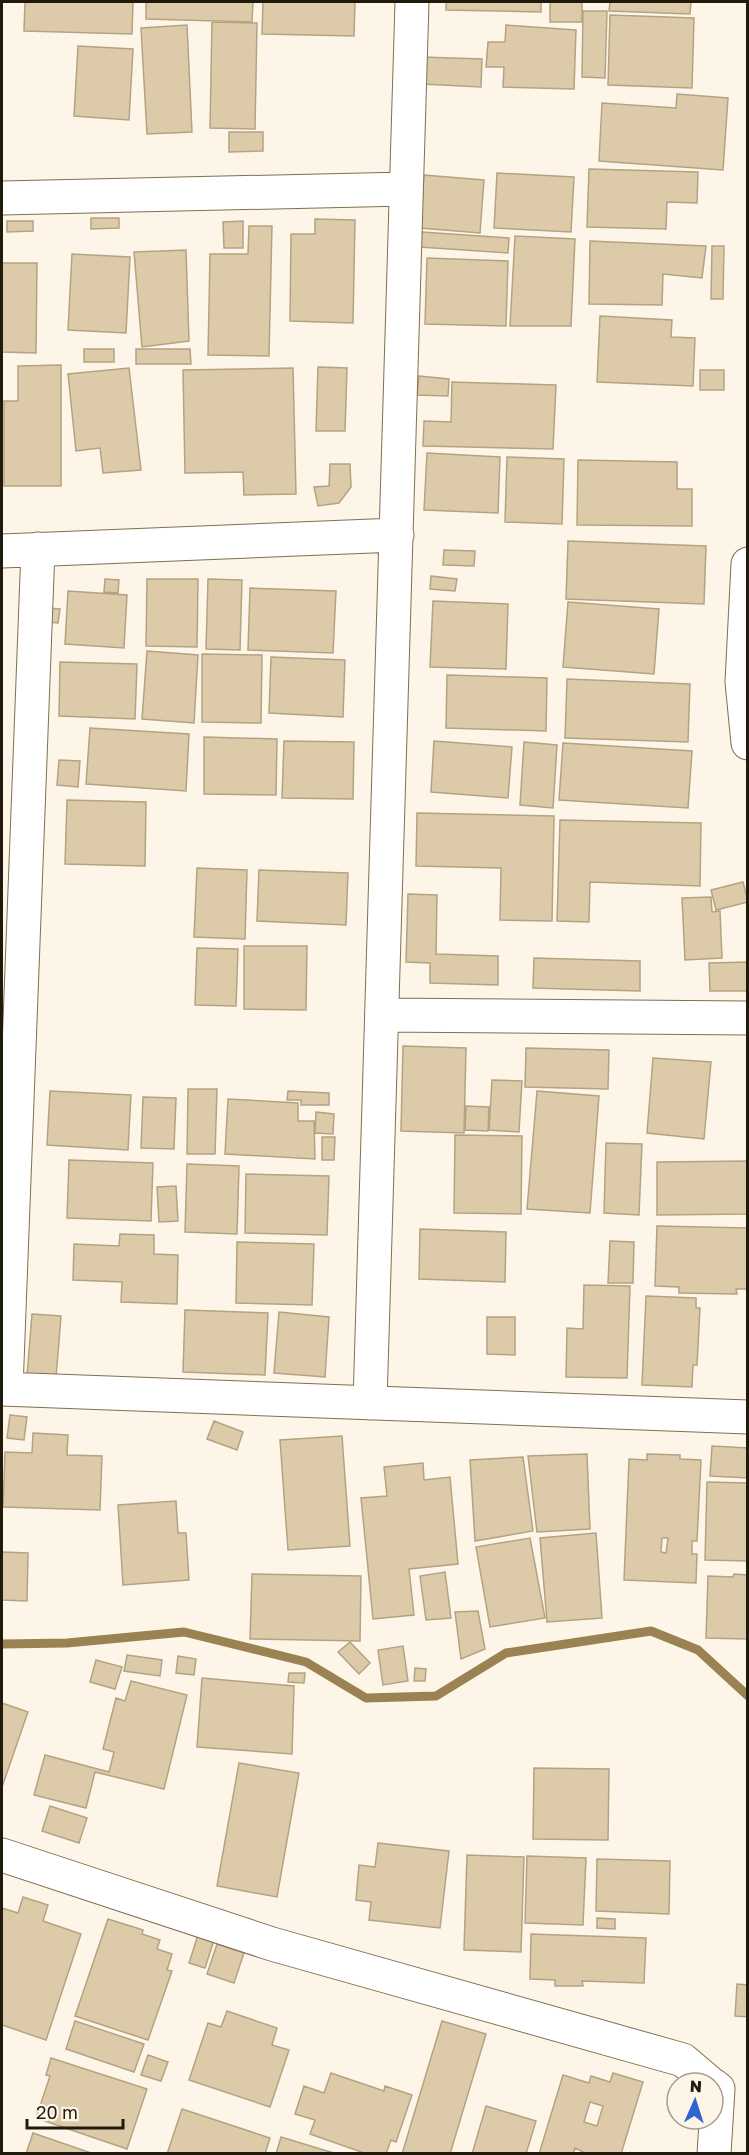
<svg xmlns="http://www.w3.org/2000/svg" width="749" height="2155" viewBox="0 0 749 2155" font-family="'Golos Text',sans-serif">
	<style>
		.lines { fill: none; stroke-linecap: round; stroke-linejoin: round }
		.stream { stroke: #9b8253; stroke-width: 9 }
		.building { fill: #ddcaa8; stroke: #b4a382; stroke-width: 1.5; fill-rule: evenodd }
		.minor-casing { stroke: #806f50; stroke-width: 35 }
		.minor { stroke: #fff; stroke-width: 33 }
	</style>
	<rect width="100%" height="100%" fill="#fdf6e8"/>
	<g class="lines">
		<!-- stream -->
		<path class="stream" d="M2,1644L67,1643L184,1632L306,1662L366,1698L436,1696L506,1653L651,1631L698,1650L748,1696"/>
	</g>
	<!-- building -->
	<path class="building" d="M25,2H133L132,34L24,31Z
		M146,2H253L252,22L146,19Z
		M263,2H355L354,36L262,34Z
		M446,2H541V12L446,10Z
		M550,2H582V22H550Z
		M610,2H691L690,14L609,11Z
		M583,11H607L605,78L582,77Z
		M610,15L694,18L692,88L608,85Z
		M212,22L257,23L255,129L210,128Z
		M187,25L192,132L147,134L141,28Z
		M506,25L576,30L574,89L503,87L504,67H486L488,42H505Z
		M78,46L133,49L129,120L74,116Z
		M422,57L482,59L481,87L422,84Z
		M677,94L728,98L723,170L599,161L602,103L676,108Z
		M229,132H263V151L229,152Z
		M589,169L698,172L697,203L667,202L666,229L587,227Z
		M497,173L574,177L571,232L494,228Z
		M424,175L484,180L480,233L420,228Z
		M91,218H119V228L91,229Z
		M315,219L355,220L353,323L290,321L291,234H315Z
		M7,221H33V231L7,232Z
		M243,221V248H224L223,222Z
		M249,226H272L269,356L208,355L210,254H248Z
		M422,232L509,238L508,253L420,247Z
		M515,236L575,239L571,326H510Z
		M590,241L706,246L702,278L663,274L662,305L589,304Z
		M712,246H724L723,299H711Z
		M186,250L189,341L142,347L134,252Z
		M72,254L130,257L126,333L68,330Z
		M427,258L508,261L506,326L425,324Z
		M2,263H37L36,353L2,352Z
		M600,316L672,320L671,337L695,338L693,386L597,382Z
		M84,349H114V362H84Z
		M136,349H190L191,364H136Z
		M61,365V486H4V401H18V366Z
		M318,367L347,368L345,431H316Z
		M129,368L141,470L103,473L100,448L76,451L68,374Z
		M293,368L296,494L244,495L243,472L185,473L183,370Z
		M700,370H724V390H700Z
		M419,376L449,379L448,396L417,395Z
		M452,382L556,385L553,449L423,446L424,421L451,422Z
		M427,453L500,457L498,513L424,510Z
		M507,457L564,459L562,524L505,522Z
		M578,460L677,462V489H692V526L577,525Z
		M330,464H350L351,487L339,503L318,506L314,487L329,486Z
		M568,541L706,546L704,604L566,599Z
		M444,550L475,551L474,566L443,565Z
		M431,576L457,579L455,591L430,589Z
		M105,579L119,580L118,593L104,592Z
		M147,579H198L197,647L146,646Z
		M208,579L242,580L240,650L206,649Z
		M250,588L336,591L333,653L248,650Z
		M68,591L127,595L124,648L65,644Z
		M433,601L508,604L506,669L430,667Z
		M568,602L659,609L654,674L563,667Z
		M48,608L60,609L58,623L47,622Z
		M147,651L198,655L194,723L142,719Z
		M202,654L262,655L261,723L202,722Z
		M271,657L345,660L343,717L269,713Z
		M60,662L137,664L135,719L59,716Z
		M447,675L547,678L546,731L446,728Z
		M567,679L690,684L688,742L565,738Z
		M90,728L189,734L186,791L86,784Z
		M204,737L277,739L276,795L204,794Z
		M284,741L354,742L353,799L282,798Z
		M434,741L512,747L508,798L431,792Z
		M524,742L557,745L553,808L520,805Z
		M563,743L692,751L688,808L559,800Z
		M59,760L80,761L78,787L57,785Z
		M67,800L146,802L145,866L65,864Z
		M417,813L554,816L552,921L500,920L501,868L416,866Z
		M560,820L701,823L700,886L590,882L589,922L557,921Z
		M197,868L247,870L245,939L194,937Z
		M259,870L348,873L346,925L257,921Z
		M743,882L748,902L716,910L711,890Z
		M408,894L437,895L436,954L498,956V985L430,983V963L406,962Z
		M711,897L712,912L720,911L722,958L685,960L682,898Z
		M244,946H307L306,1010L244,1009Z
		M197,948L238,949L236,1006L195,1005Z
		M534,958L640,961V991L533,988Z
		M748,962V991H710L709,963Z
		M403,1046L466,1048L464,1133L401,1131Z
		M526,1048L609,1050L608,1089L525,1087Z
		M653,1058L711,1062L704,1139L647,1133Z
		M492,1080L522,1081L519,1132L489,1130Z
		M188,1089H217L215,1154H187Z
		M50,1091L131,1095L128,1150L47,1145Z
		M288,1091L329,1093V1105H301V1100H287Z
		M537,1091L599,1096L590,1213L527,1209Z
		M143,1097L176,1098L174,1149L141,1148Z
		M228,1099L298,1103V1121H314L315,1159L225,1154Z
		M466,1106L489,1107L488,1131L465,1130Z
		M316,1112L334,1114L333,1134L315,1133Z
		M455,1135L522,1136L521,1214L454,1213Z
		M322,1137H335L334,1160H322Z
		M606,1143L642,1144L639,1215L604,1213Z
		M69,1160L153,1163L151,1221L67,1218Z
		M748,1161V1214L657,1215V1162Z
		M187,1164L239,1166L237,1234L185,1232Z
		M246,1174L329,1176L327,1235L245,1233Z
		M176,1186L178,1221L159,1222L157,1187Z
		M657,1226L748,1228V1289H736L737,1294L679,1293V1287L655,1286Z
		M420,1229L506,1232L505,1282L419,1279Z
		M120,1234L154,1235V1254L178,1255L177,1304L121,1302L122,1282L73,1280L74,1244L119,1246Z
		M610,1241L634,1242L633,1283H608Z
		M237,1242L314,1244L312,1305L236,1303Z
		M584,1285L630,1286L627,1378L566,1377L567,1328L583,1329Z
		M646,1296L696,1298V1308H700L697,1365H693L692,1387L642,1385Z
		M185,1310L268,1313L265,1375L183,1372Z
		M279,1312L329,1317L325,1377L274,1373Z
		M32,1314L61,1316L56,1378L27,1376Z
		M487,1317H515V1355L487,1354Z
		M10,1415L27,1417L24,1440L7,1438Z
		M214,1421L243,1432L237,1450L207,1439Z
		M33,1433L68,1435L67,1455L102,1456L100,1510L3,1507L5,1452L32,1453Z
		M342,1436L350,1546L288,1550L280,1440Z
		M712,1446L748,1448V1478L710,1476Z
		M587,1454L590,1529L537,1532L528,1456Z
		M647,1454L680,1455V1459L701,1460L697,1541H692V1554H697L696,1583L624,1580L629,1459L647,1460ZM662,1538H668L666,1553L661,1552Z
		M523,1457L533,1531L475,1541L470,1460Z
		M423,1463L424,1480L450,1477L458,1564L409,1569L414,1615L373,1619L361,1498L387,1496L384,1467Z
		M707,1482L748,1483V1561L705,1560Z
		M176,1501L178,1533H186L189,1580L123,1585L118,1505Z
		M596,1533L602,1618L547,1622L540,1538Z
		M530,1538L545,1618L490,1627L476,1547Z
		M2,1552L28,1553L27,1601L2,1600Z
		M445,1572L451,1618L426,1620L420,1576Z
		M252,1574L361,1576L360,1641L250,1639Z
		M734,1574L748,1575V1639L706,1638L708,1576L733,1577Z
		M478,1611L485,1649L461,1659L455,1612Z
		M350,1642L370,1663L359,1674L338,1652Z
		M403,1646L408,1681L383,1685L378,1650Z
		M127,1655L162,1660L160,1676L124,1671Z
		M178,1656L196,1659L194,1675L176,1673Z
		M96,1660L122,1667L115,1689L90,1682Z
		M415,1668L426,1669L425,1681H414Z
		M289,1673H305L304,1683L288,1682Z
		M202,1678L294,1686L292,1754L197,1747Z
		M131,1681L187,1695L164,1789L95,1772L86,1808L34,1795L45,1755L109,1772L114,1752L103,1749L116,1698L125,1701Z
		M2,1703L28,1712L2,1787Z
		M239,1763L299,1773L277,1897L217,1886Z
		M534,1768L609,1769L608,1840L533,1839Z
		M50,1806L87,1818L79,1843L42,1831Z
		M378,1843L449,1851L440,1928L369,1920L371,1902L356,1900L359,1865L375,1867Z
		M467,1855L524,1857L521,1952L464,1950Z
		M527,1856L586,1858L583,1925L525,1923Z
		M597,1859L670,1861L669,1914L596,1911Z
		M23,1897L48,1905L43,1921L81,1934L46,2040L2,2025V1908L18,1913Z
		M597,1918L615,1919V1929L597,1928Z
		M108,1919L143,1930L142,1934L160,1940L157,1949L172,1954L167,1970L172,1971L148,2040L75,2016Z
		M531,1934L646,1938L644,1983L582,1981L583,1986H555V1980L530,1979Z
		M198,1935L214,1940L205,1968L189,1963Z
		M217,1944L244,1953L234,1983L207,1974Z
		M737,1984L748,1985V2017L735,2016Z
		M227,2011L277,2028L272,2045L289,2050L270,2107L189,2080L208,2023L221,2027Z
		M75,2021L144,2044L134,2072L66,2049Z
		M442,2021L486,2034L450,2154H402Z
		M148,2055L168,2062L161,2081L141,2075Z
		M51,2058L147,2089L127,2149L36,2118L50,2076L46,2075Z
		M331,2073L384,2091L385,2086L412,2095L396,2142L391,2140L386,2154H367L310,2134L315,2120L295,2114L304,2086L324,2093Z
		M613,2073L643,2082L621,2154H587L575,2148L573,2154H539L563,2075L589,2083L591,2076L610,2082ZM590,2102L603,2106L597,2126L584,2122Z
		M486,2106L536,2121L526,2154H472Z
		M182,2109L270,2138L265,2154H167Z
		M33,2133L94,2154H26Z
		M281,2137L337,2154H276Z"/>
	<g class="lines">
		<defs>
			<path id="minor" d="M2,198L406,189
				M2,551L397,535
				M748,564L742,682L748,743
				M383,1015L748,1018
				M2,1389L748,1417
				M6,1389L38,549
				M370,1403L412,2
				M2,1855L272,1944L683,2060L710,2083
				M713,2085L718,2089L714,2154"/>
		</defs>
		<!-- minor casing -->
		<use href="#minor" class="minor-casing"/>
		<!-- minor -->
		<use href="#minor" class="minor"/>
	</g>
	<!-- border -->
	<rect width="749" height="2155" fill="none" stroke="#201a0d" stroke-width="6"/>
	<!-- north arrow -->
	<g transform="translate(695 2101) rotate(3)"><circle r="28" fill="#fdf6e8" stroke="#a59e90" stroke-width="1.5"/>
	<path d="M0-4.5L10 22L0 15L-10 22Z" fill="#2f64d3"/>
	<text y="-9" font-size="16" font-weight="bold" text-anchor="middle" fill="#201a0d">N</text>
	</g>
	<!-- scale -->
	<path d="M27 2119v9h96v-9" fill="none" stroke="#201a0d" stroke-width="3"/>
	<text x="36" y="2119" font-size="18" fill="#201a0d" stroke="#fdf6e8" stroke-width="4.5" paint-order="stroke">20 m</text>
</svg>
